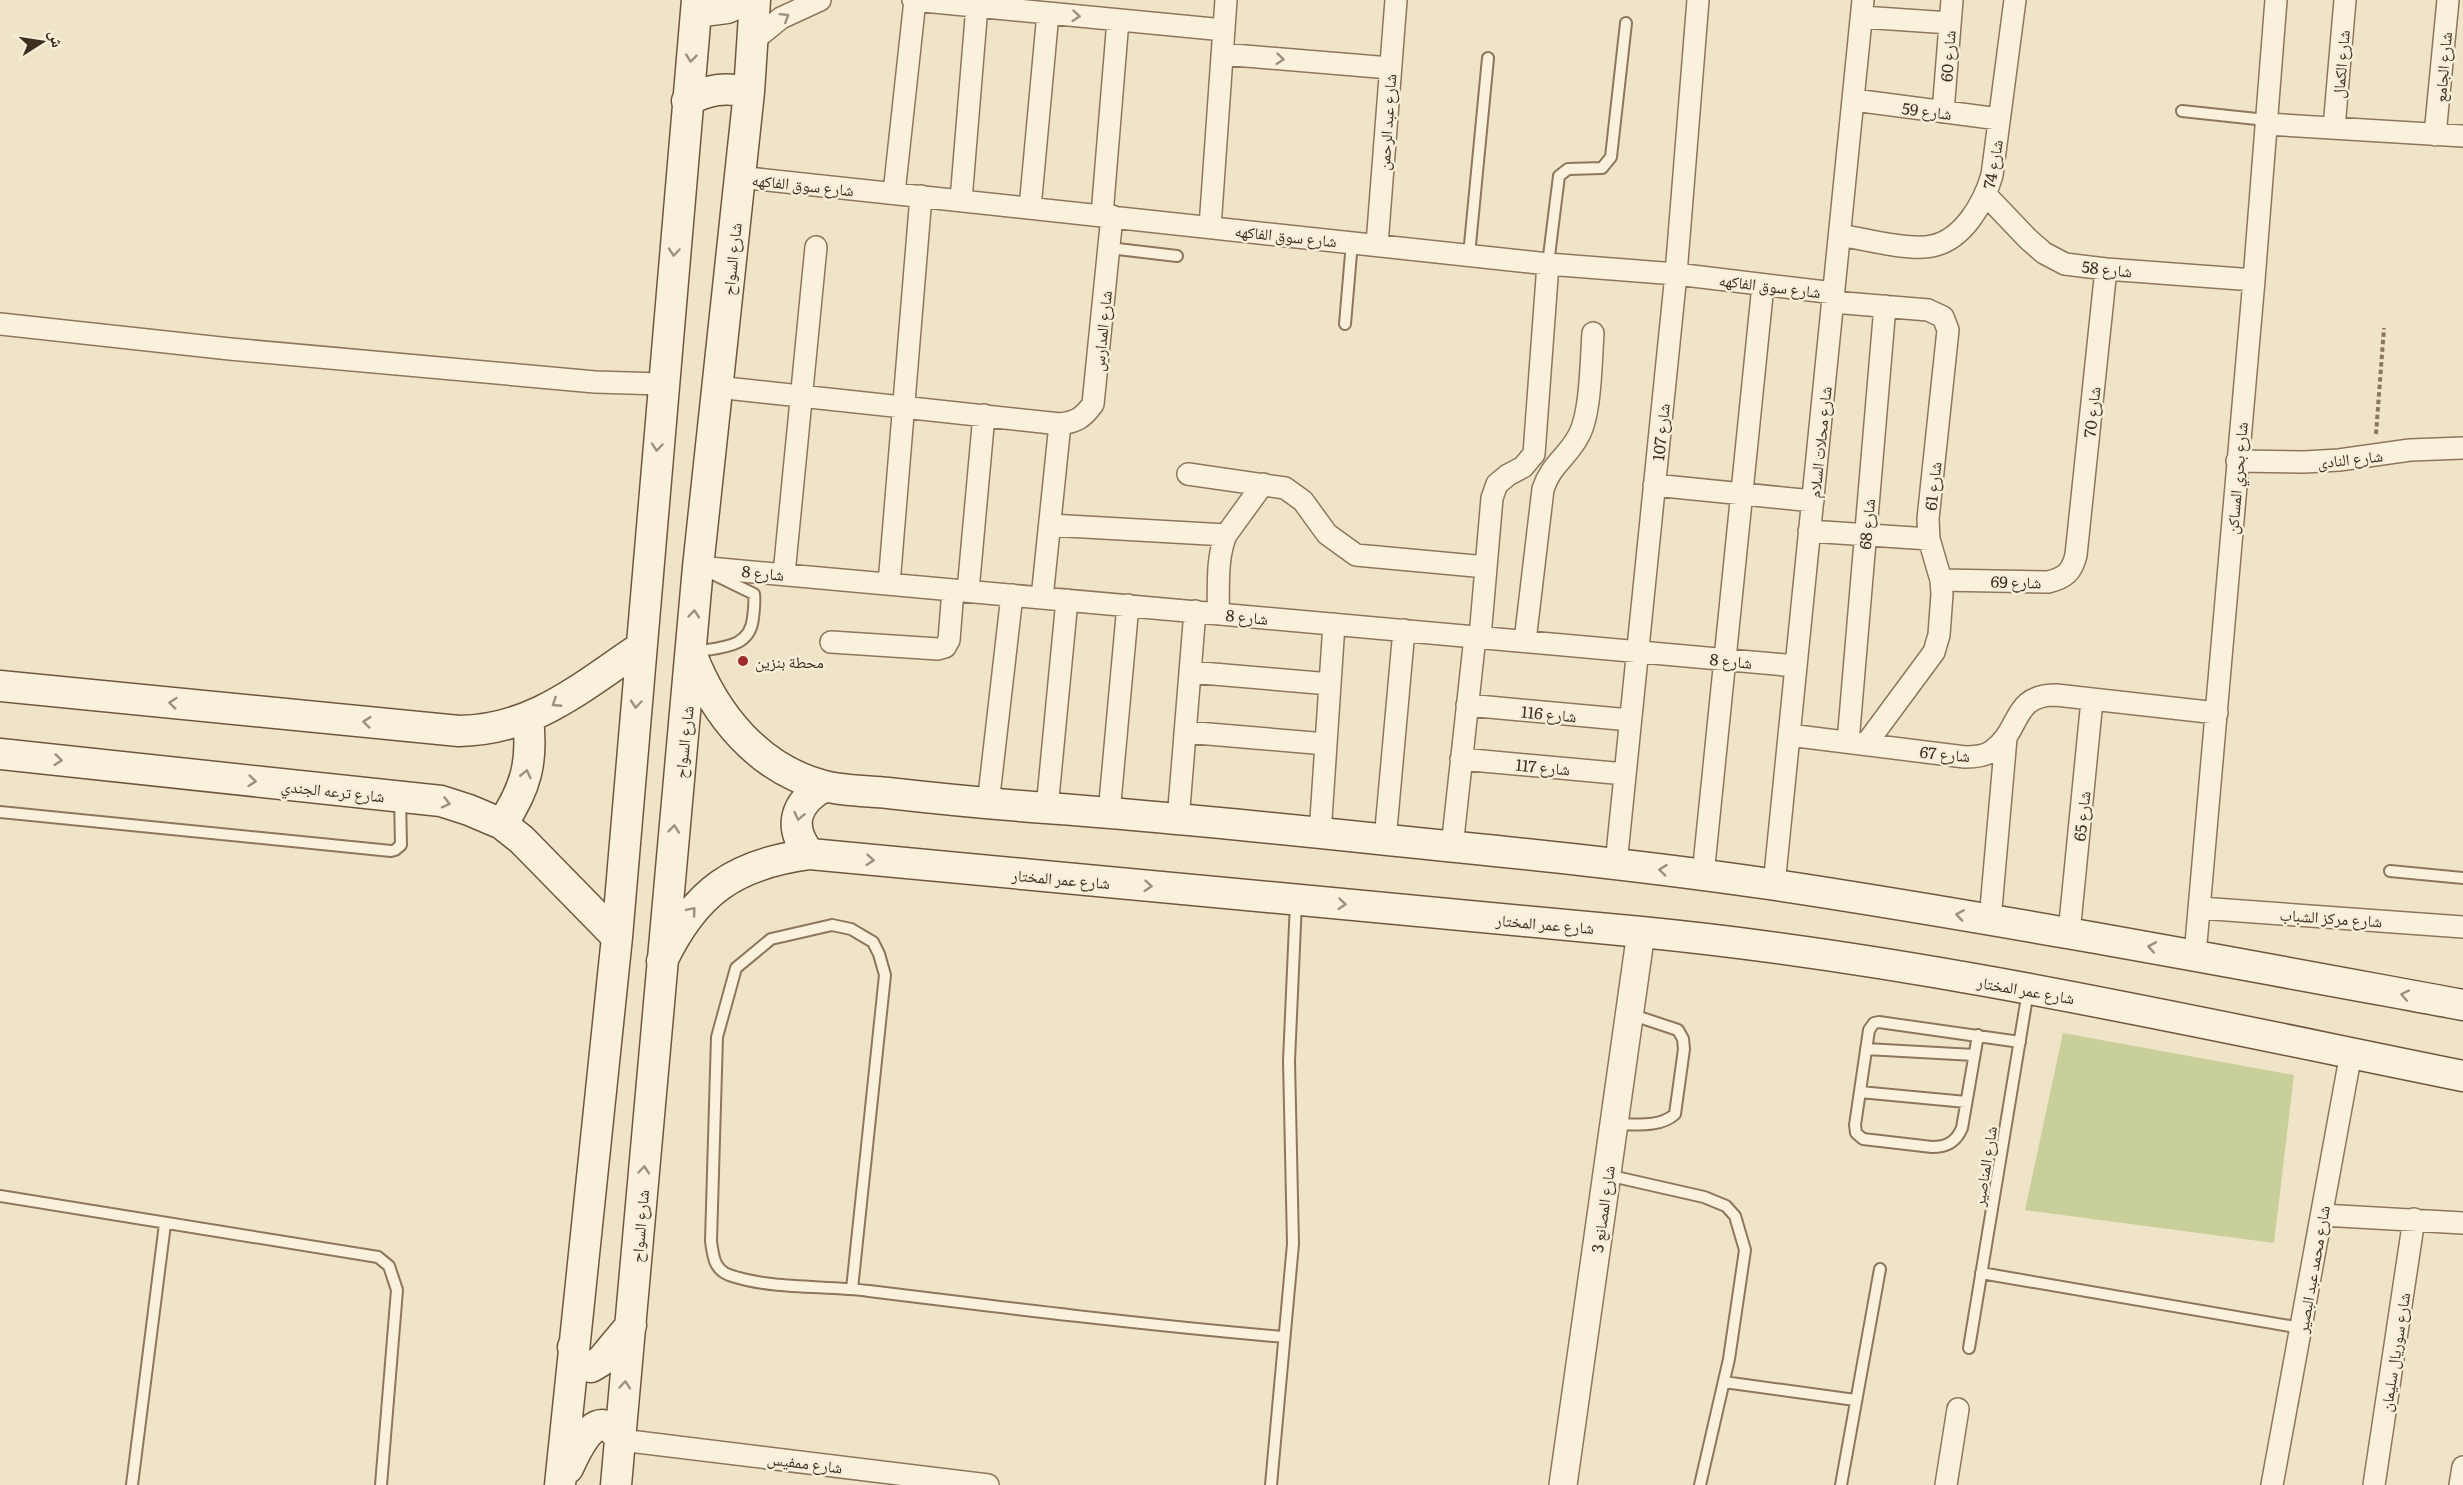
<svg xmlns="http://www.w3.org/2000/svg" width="2463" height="1485" viewBox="0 0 2463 1485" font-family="Literata,'Noto Naskh Arabic',serif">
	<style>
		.green { fill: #c9cf9b }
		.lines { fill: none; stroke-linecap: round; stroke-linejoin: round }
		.service-casing { stroke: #8d765c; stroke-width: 14 }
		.minor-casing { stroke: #8d765c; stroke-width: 24 }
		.tertiary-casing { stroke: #8d765c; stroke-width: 30 }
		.secondary-casing { stroke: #6f573f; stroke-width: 33 }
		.path { stroke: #8d765c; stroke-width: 4; stroke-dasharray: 4.5 3; stroke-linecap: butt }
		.service { stroke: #faf1dc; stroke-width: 10 }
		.minor { stroke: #faf1dc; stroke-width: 21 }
		.tertiary { stroke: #faf1dc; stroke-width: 27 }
		.secondary { stroke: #faf1dc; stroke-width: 30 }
		.oneway { stroke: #9c907e }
		.poi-dot { fill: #9e2a2b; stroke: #f7eed8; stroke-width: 2 }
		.labels { text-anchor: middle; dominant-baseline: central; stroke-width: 5; stroke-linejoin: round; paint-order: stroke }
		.street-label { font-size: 16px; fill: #3d2e20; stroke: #f7eed8 }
		.poi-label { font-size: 16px; fill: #3d2e20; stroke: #f7eed8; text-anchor: start }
	</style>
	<rect width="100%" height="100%" fill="#f0e4c8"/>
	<!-- green -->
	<path class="green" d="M2063,1033L2294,1075L2274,1243L2025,1210Z"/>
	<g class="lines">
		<defs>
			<path id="service" d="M2182,111L2266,120
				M1109,248L1177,256
				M1469,255L1488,58
				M1548,264L1559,176L1568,169L1602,168L1611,157L1626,23
				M1345,324L1352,242
				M694,652C720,647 750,649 753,618C754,610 755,602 754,594L715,575
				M0,812L391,851L395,850L401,845L400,797
				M2390,871L2463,878
				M1978,1035L1962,1128C1956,1142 1947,1147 1932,1147L1863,1139L1856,1133L1855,1125L1869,1030L1874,1023L1879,1022L2020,1042
				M1866,1049L1974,1055
				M1860,1092L1966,1102
				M1614,1124C1635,1124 1660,1128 1675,1114L1684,1049L1683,1039L1678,1030L1630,1014
				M1607,1175L1704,1197L1726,1206L1735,1216L1745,1250L1729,1359L1700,1485
				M0,1196L378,1257L389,1266L397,1290L381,1485
				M1981,1273L2301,1328
				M852,1289L885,975L879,954L873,942L851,929L832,925L771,939L736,968L717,1037L711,1241C713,1256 714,1269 729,1275C773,1290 824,1285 869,1291C1007,1308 1145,1325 1284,1337
				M1969,1348L2028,991
				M1724,1382L1855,1400
				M132,1485L165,1224
				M1271,1485L1293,1244L1289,1061L1296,902
				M1841,1485L1880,1269"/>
			<path id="minor" d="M913,0L1224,30
				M1862,17L1950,23
				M754,40L781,18L820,0
				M1222,54L1390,68
				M1854,100L1999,119
				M1943,112L1952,0
				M2266,124L2463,136
				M2334,128L2345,0
				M2435,135L2448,0
				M739,177L1548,264L1676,274L1834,293
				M894,193L915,0
				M1986,195L2028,239L2044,253L2065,264L2106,269L2254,280
				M961,200L977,6
				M1030,208L1048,13
				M1102,215L1118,20
				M1210,227L1226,0
				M1840,235C1863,239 1910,251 1932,246C1963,240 1984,203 1992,175L2015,0
				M1377,244L1396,0
				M1833,302L1928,310L1943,317L1948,330L1928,519L1929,539L1941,580L1942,594L1939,635L1934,652L1866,744
				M0,324L230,349L595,382L662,384
				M717,387L1060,424C1076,422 1083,418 1093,404L1112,216
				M2237,461L2304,462L2339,460L2410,450L2463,448
				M1188,474L1285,488L1303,501L1327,534L1356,555L1486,567
				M1654,485L1813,501
				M1050,525L1226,535
				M1809,531L1929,539
				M698,567L1796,666
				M784,574L816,247
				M1941,580L2048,582C2065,578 2072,572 2076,555L2106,269
				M889,584L921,196
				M968,591L984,415
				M1042,598L1060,424
				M1218,614C1219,588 1216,559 1226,535L1263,484
				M1480,637L1492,498L1497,484L1508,475L1523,467L1534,454L1548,264
				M1525,641L1543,489C1551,464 1568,457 1579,435C1591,413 1591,360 1593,333
				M831,642L938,649L945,647L949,640L953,590
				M1190,672L1330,684
				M1467,705L1630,720
				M1185,732L1326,744
				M1789,735L1965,757C1974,757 1985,756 1992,751C2022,730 2011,695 2056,695L2217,713
				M1848,742L1885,306
				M1461,759L1625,774
				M988,804L1012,595
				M1047,808L1067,600
				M1109,813L1128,605
				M1178,820L1195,611
				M1320,834L1334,624
				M1385,840L1404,630
				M1452,847L1475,637
				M1616,864L1676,274L1698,0
				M1703,875L1763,285
				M1774,885L1863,0
				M2200,908L2463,927
				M1990,920L2006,738
				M2069,933L2092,700
				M2195,955L2254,280L2276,0
				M2322,1215L2463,1223
				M621,1440L988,1485
				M1946,1485L1958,1409
				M2272,1485L2351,1053
				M2374,1485L2414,1219
				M2460,1485L2463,1467"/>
			<path id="tertiary" d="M1563,1485L1641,932"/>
			<path id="secondary" d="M696,12L727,8L745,0
				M687,101C708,89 725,87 749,92
				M691,653C714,714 758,769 824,786C844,791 868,791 888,793C941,799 993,804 1046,808C1160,816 1274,828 1388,840C1518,853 1647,866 1776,885C2006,920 2234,963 2463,1005
				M0,686L459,731C534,730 581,687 640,648
				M0,754L441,801L469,810L502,824L522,840L617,937
				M502,824C526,788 533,762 528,719
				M810,854C787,827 795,802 825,786
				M662,961C695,892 734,864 810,854L1641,932C1918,959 2191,1021 2463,1076
				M573,1347L577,1362L591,1367L601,1361L631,1325
				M568,1468C577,1449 597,1401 621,1440
				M560,1485L617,937L697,0
				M616,1485L698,567L749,92L755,0"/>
		</defs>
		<!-- service casing -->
		<use href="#service" class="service-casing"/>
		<!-- minor casing -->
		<use href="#minor" class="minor-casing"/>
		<!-- tertiary casing -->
		<use href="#tertiary" class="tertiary-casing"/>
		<!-- secondary casing -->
		<use href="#secondary" class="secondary-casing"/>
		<!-- path -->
		<path class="path" d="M2376,434L2384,328"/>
		<!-- service -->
		<use href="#service" class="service"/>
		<!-- minor -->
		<use href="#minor" class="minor"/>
		<!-- tertiary -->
		<use href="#tertiary" class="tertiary"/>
		<!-- secondary -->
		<use href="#secondary" class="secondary"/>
	</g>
	<!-- one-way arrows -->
	<defs><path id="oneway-chevron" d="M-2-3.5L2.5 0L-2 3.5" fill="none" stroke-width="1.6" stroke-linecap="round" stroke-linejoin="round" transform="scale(1.5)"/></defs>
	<g class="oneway">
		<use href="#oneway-chevron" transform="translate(1076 16) rotate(5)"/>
		<use href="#oneway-chevron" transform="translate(785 17) rotate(-32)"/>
		<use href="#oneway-chevron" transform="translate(691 58) rotate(96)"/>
		<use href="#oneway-chevron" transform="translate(1280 59) rotate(5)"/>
		<use href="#oneway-chevron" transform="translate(674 252) rotate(95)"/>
		<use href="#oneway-chevron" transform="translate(657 447) rotate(95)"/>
		<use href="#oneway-chevron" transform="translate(694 614) rotate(-85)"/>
		<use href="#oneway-chevron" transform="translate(173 703) rotate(-174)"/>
		<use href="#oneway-chevron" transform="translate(556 703) rotate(147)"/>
		<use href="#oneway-chevron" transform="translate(636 704) rotate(95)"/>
		<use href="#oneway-chevron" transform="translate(367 722) rotate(-174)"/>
		<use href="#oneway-chevron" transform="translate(58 760) rotate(6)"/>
		<use href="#oneway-chevron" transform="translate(526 774) rotate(-77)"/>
		<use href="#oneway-chevron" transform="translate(252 781) rotate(6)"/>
		<use href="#oneway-chevron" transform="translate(446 803) rotate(14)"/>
		<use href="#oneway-chevron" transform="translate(799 816) rotate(102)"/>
		<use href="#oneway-chevron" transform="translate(674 829) rotate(-84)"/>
		<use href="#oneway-chevron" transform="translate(870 860) rotate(5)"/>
		<use href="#oneway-chevron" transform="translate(1663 870) rotate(-173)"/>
		<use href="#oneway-chevron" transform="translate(1148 886) rotate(5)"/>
		<use href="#oneway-chevron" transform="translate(1342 904) rotate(5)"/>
		<use href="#oneway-chevron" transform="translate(692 911) rotate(-50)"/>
		<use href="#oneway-chevron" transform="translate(1960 915) rotate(-171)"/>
		<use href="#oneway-chevron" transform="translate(2152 947) rotate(-170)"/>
		<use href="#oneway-chevron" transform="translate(2405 995) rotate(-169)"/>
		<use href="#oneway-chevron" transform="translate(644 1170) rotate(-85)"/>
		<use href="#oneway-chevron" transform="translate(625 1385) rotate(-85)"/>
	</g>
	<!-- markers -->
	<circle class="poi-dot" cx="743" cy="661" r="6"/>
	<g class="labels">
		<!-- street labels -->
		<g class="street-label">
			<text transform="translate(1947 56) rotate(-86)">شارع 60</text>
			<text transform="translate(2340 64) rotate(-85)">شارع الكمال</text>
			<text transform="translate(2442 67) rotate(-85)">شارع الجامع</text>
			<text transform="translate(1927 110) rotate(7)">شارع 59</text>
			<text transform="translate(1386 122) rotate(-86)">شارع عبد الرحمن</text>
			<text transform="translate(1992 164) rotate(-80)">شارع 74</text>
			<text transform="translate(803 184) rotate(6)">شارع سوق الفاكهه</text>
			<text transform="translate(1286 235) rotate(6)">شارع سوق الفاكهه</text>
			<text transform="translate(731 259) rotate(-84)">شارع السواح</text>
			<text transform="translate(2107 268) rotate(6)">شارع 58</text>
			<text transform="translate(1770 285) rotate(7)">شارع سوق الفاكهه</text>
			<text transform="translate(1101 331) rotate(-84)">شارع المدارس</text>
			<text transform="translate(2091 412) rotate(-84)">شارع 70</text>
			<text transform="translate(1660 432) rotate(-84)">شارع 107</text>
			<text transform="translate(1819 442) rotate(-84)">شارع محلات السلام</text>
			<text transform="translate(2350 458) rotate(-6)">شارع النادى</text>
			<text transform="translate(2236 478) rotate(-85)">شارع بحري المساكن</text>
			<text transform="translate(1932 486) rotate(-84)">شارع 61</text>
			<text transform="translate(1866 524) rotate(-85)">شارع 68</text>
			<text transform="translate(763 572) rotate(5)">شارع 8</text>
			<text transform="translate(2016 581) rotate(1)">شارع 69</text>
			<text transform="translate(1247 616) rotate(5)">شارع 8</text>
			<text transform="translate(1731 660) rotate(5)">شارع 8</text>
			<text transform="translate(1549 713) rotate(5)">شارع 116</text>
			<text transform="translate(683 742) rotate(-84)">شارع السواح</text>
			<text transform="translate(1945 753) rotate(5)">شارع 67</text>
			<text transform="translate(1543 766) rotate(5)">شارع 117</text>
			<text transform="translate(333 790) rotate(6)">شارع ترعه الجندي</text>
			<text transform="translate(2081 816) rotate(-84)">شارع 65</text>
			<text transform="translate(1061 878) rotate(5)">شارع عمر المختار</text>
			<text transform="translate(2331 917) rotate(4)">شارع مركز الشباب</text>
			<text transform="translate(1545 923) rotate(5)">شارع عمر المختار</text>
			<text transform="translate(2026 989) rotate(10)">شارع عمر المختار</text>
			<text transform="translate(1984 1166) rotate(-81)">شارع المناصير</text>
			<text transform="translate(1602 1209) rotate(-82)">شارع المصانع 3</text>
			<text transform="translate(639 1226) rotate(-85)">شارع السواح</text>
			<text transform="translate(2312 1269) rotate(-80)">شارع محمد عبد البصير</text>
			<text transform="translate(2394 1352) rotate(-81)">شارع سوريال سليمان</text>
			<text transform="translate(805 1462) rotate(7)">شارع ممفيس</text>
		</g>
		<!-- poi labels -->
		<g class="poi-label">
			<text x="755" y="661">محطة بنزين</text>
		</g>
	</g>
	<!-- north arrow -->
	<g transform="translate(42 42) rotate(78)" stroke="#f7eed8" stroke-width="4.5" paint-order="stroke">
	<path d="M0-4.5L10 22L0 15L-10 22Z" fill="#3d2e20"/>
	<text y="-9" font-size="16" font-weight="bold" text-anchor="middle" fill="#3d2e20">ش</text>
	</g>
</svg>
